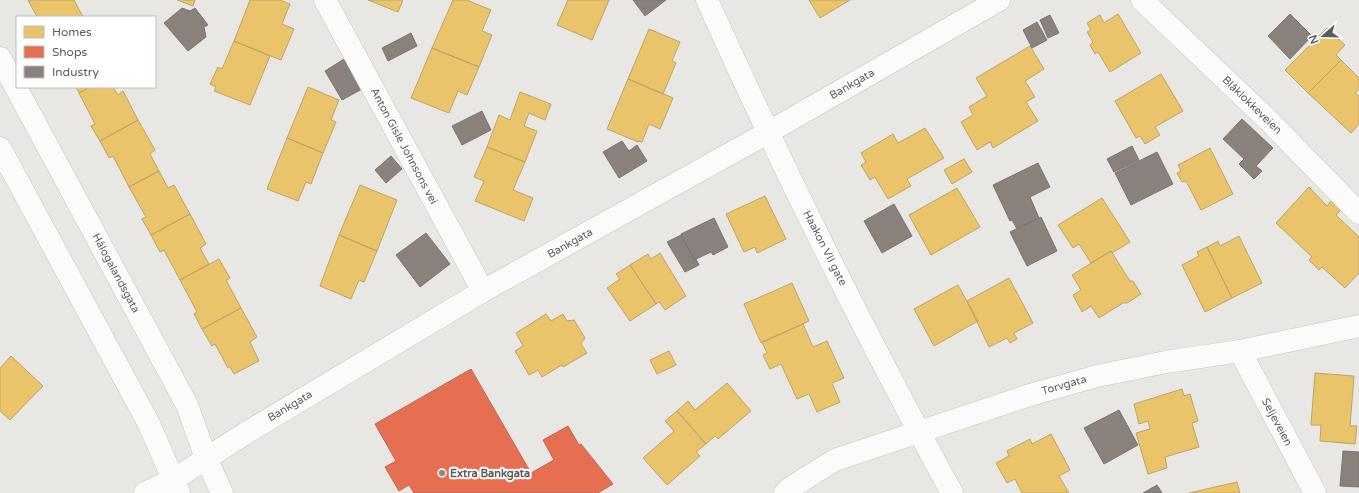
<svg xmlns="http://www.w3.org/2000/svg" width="1359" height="493" viewBox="0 0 1359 493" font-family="'Varela Round',sans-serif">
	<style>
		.homes { fill: #e9c46a; stroke: #bea567 }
		.shops { fill: #e76f51; stroke: #bc6956 }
		.industry { fill: #8a817c; stroke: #7b7674 }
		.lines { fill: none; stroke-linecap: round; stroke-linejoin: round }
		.minor-casing { stroke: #c5c5c5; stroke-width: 23 }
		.tertiary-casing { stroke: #c5c5c5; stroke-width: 23 }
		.minor { stroke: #fcfbfb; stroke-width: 22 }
		.tertiary { stroke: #fcfbfb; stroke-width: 22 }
		.poi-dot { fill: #8b8d8e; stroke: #fff; stroke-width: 1.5 }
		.labels { text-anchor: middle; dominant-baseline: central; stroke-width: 4; stroke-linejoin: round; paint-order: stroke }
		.street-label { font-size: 11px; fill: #595c60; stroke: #fff }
		.poi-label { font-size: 11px; font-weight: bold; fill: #595c60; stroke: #fff; text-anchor: start }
	</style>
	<rect width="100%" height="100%" fill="#e8e7e3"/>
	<!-- homes -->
	<path class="homes" d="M28,0H74L83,17H37Z
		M177,0H195L193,6Z
		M250,0H280L290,4L282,24L294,29L281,60L234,41Z
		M368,0H403L398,12Z
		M453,0H467L491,10L482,31L492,35L479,67L432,48Z
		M568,0H609L592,40L557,25Z
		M809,0H850L820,18Z
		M1118,14L1141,53L1110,72L1098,52L1095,54L1090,45L1093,42L1087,32L1091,30L1087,23L1100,15L1104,23Z
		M1327,28L1345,45L1336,55L1341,60L1308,93L1285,70Z
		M649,29L680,42L672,61L676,63L663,94L628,79Z
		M234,41L270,56L250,105L214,91L216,87L210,84L218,67L222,69Z
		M1030,46L1044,69L1025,81L1035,97L1026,102L1038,121L993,148L990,142L977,150L961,122L973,115L969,107L987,96L976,78Z
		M432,48L479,67L467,95L458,91L449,113L411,98Z
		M1341,60L1359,78V89L1355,93L1359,96V124L1351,133L1308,93Z
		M1161,74L1183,111L1155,127L1160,135L1145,144L1140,136L1136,138L1115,101Z
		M628,79L673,98L660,129L649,124L642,142L638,141V142L607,129Z
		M76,87H90L79,93Z
		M90,87H113L118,95L123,91L138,120L100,141L91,126L95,124L79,93Z
		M308,87L339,100L331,120L336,122L323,153L287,138Z
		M520,92L551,104L545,120L529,113L524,126L537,131L525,162L487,147L499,115L510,120Z
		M138,120L155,150L150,154L159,171L129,187L113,156L109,158L100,141Z
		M925,128L944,158L907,179L911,186L888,199L875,177L870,180L861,165L866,162L861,153L893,134L898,143Z
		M287,138L323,153L311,184L306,182L298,201L267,189Z
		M487,147L525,162L513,190L533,198L524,221L475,201L484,181L474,177Z
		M1210,148L1233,194L1201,210L1186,181L1182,182L1177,173L1181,171L1178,165Z
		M964,159L972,172L952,184L944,170Z
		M159,171L168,188L174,185L190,214L151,235L142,219L146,217L129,187Z
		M360,185L397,200L377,251L339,235Z
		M1309,187L1327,206L1331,201L1341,210L1336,215L1359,237V273L1345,288L1322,267L1319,270L1309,260L1312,257L1276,223Z
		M957,188L980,227L931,255L909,215Z
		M765,196L786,239L757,253L755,247L744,252L726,214Z
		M1102,198L1130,242L1112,253L1111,251L1091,263L1079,244L1073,248L1058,225Z
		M190,214L206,244L200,248L209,264L180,280L164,250L160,252L151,235Z
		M339,235L377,251L364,282L359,280L351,299L320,286Z
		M1239,236L1262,283L1232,298L1207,247L1218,241L1220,246Z
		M1207,247L1232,298L1205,312L1182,265L1199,256L1197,252Z
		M1111,251L1130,281H1133L1141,294L1127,303H1123L1099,318L1091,306L1082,312L1073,295L1081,290L1072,275Z
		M660,253L686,296L665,310L659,302L656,304L630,265L648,254L651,259Z
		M219,259L230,278L226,280L241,308L202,329L194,314L197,312L180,280Z
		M630,265L656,304L630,321L607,288L620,279L616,274Z
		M1009,278L1033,323L1014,333L1017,339L1010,343L1007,338L989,347L967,301Z
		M792,283L809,321L761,343L744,304Z
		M958,285L978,321L934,346L914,309Z
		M241,308L257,337L250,342L259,361L234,374L230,367L228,368L215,344L212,346L202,329Z
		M546,314L551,321L563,314L567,321L574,320L585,338L581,344L587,353L563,367L562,365L542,377L538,370L529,375L515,351L523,346L516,333Z
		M803,324L813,347L827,341L844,378L832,383L840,402L817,412L809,394L797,399L781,364L770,369L763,355L767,353L762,342Z
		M669,351L676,365L657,374L650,360Z
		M11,356L43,386L10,420L0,411V368Z
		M1315,373L1354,376L1350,426H1357L1355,444L1320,441L1321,425H1311Z
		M727,383L751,411L718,439L715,436L706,444L677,411L688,401L695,410Z
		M1182,389L1184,396L1190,394L1198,421L1192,423L1199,447L1165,457L1167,468L1148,474L1136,433L1150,429L1148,421L1139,424L1134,404Z
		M677,411L706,444L696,452L700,456L667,485L643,458L674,431L665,421Z
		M1051,434L1070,470L1059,476L1069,493H1022L1015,479L1007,483L996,463L1009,456L1007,451L1030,439L1032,444Z
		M1237,482L1240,493H1189Z"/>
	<!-- shops -->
	<path class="shops" d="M471,369L531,473L554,460L543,440L568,426L579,445L581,444L613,484L598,493H414L409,485L399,491L385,467L396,461L375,424Z"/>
	<!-- industry -->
	<path class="industry" d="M633,0H666L645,16Z
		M182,8L190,11L195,8L208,25L204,27L206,37L188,51L164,23Z
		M1290,14L1312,36L1290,59L1268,36Z
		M1050,15L1059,33L1048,38L1040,20Z
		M1037,22L1047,40L1032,48L1023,30Z
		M411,33L417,46L388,61L382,48Z
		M344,59L362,89L342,100L325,71Z
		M482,111L491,130L462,145L452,126Z
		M1242,119L1273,148L1256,166L1262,171L1254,179L1239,164L1244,159L1223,139Z
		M622,141L629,151L637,145L647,161L619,178L603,152Z
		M1132,146L1139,160L1114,172L1107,159Z
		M1157,152L1173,184L1131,205L1115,173Z
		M391,156L402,169L386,183L375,170Z
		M1038,163L1050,187L1030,197L1039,218L1017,229L1012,220L1010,221L993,185Z
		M894,204L912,236L882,253L864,221Z
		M1041,217L1057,251L1027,266L1010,232Z
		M714,218L728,247L713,255L711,252L694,260L681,234Z
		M426,233L450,264L420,287L396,255Z
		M681,235L694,260L696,259L699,265L685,272L667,242Z
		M1119,410L1138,445L1104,464L1084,428Z
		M1343,451L1359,452V487L1340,486Z
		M1157,485L1162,493H1143Z"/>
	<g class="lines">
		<defs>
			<path id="minor" d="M325,0L483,291
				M707,0C782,167 864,332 952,493
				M1142,0L1266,118L1359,213
				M1240,351L1315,493
				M145,493L173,480L246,433L483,291L767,133L999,0
				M785,493L790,488L835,460L1030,395L1097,376L1166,362L1240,351L1359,326"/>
			<path id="tertiary" d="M0,58L187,405L206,458L222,493
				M0,148L149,424L179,493"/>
		</defs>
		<!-- minor casing -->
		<use href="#minor" class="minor-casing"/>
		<!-- tertiary casing -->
		<use href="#tertiary" class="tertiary-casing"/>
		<!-- minor -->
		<use href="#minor" class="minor"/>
		<!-- tertiary -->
		<use href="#tertiary" class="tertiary"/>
	</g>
	<!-- markers -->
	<circle class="poi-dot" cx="442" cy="473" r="4"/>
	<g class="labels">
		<!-- street labels -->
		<g class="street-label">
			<text transform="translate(852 84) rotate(-30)">Bankgata</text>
			<text transform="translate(1252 105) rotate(44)">Blåklokkeveien</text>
			<text transform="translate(404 146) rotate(62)">Anton Gisle Johnsons vei</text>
			<text transform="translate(570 243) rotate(-29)">Bankgata</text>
			<text transform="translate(825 248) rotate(63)">Haakon VII gate</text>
			<text transform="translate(116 273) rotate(62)">Hålogalandsgata</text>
			<text transform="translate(1064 385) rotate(-16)">Torvgata</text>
			<text transform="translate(290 406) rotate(-31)">Bankgata</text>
			<text transform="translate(1277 422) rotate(62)">Seljeveien</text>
		</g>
		<!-- poi labels -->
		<g class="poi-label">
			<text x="450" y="473">Extra Bankgata</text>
		</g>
	</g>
	<!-- legend -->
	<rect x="16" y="16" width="140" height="72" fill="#ffffff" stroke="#bdbebf"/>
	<rect x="24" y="26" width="20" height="12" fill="#e9c46a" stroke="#bdbebf"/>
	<text x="52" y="36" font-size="12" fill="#595c60">Homes</text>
	<rect x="24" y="46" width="20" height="12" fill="#e76f51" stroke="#bdbebf"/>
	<text x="52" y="56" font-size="12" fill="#595c60">Shops</text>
	<rect x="24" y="66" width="20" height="12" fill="#8a817c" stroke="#bdbebf"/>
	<text x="52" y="76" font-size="12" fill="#595c60">Industry</text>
	<!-- north arrow -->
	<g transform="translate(1323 36) rotate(250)" stroke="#ffffff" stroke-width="3" paint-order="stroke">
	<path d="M0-3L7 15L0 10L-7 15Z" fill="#595c60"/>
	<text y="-6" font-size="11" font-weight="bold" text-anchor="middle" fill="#595c60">N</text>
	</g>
</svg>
